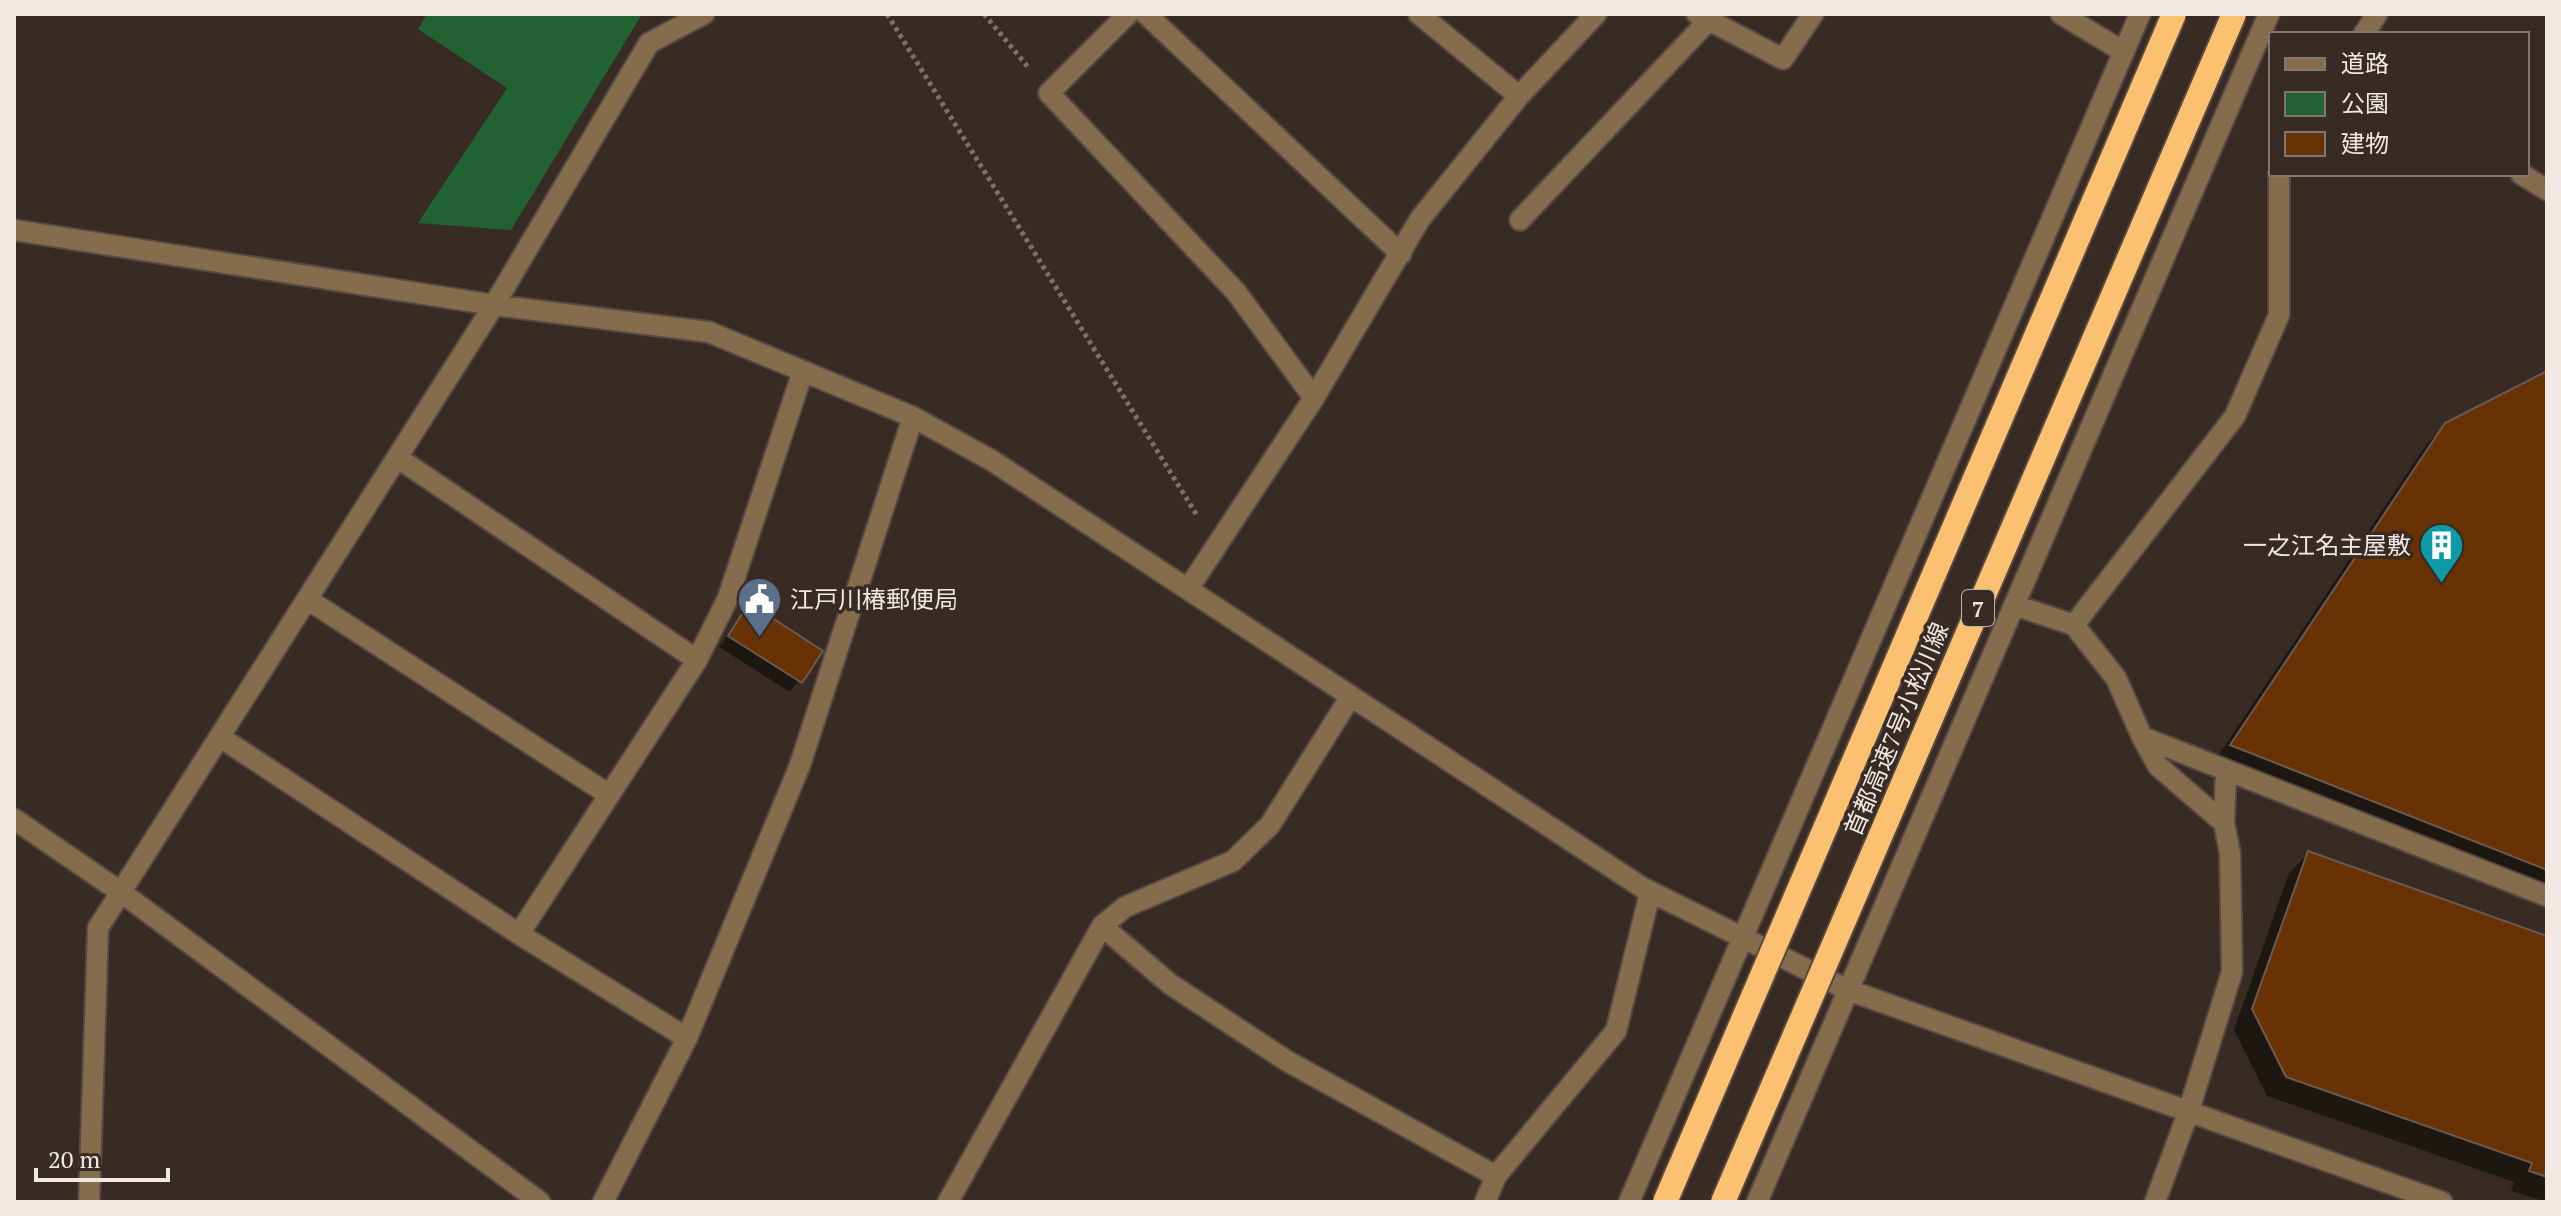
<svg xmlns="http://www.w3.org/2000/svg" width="2561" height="1216" viewBox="0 0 2561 1216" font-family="'PT Serif','Noto Sans JP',serif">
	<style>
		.green { fill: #226232 }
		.shadow { fill: #0007 }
		.building { fill: #693204; stroke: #6a5b52; stroke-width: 2 }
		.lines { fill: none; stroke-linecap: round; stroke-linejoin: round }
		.minor-casing { stroke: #564942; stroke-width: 24 }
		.path { stroke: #7d726b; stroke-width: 5; stroke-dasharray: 4 4; stroke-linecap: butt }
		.minor { stroke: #846c4d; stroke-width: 20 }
		.highway-bridge-casing { stroke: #564942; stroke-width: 28; stroke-linecap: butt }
		.highway-bridge { stroke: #fcc071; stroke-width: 24 }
		.labels { text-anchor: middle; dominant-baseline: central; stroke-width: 7; stroke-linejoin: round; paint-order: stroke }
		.shield { fill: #382b23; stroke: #baafa9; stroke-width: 2 }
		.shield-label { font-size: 22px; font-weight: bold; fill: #f1e8e3 }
		.poi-label { font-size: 24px; fill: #f1e8e3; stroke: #382b23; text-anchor: end }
		.street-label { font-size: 24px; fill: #f1e8e3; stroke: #382b23 }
	</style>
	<rect width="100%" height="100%" fill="#382b23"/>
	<!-- green -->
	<path class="green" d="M427,14H642L511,230L418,223L507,88L418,29Z"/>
	<!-- shadow -->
	<path class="shadow" d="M2547,373V897L2212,765L2426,445L2446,425Z
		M749,606L820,651L790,692L719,647Z
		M2309,853L2547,938V1202L2511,1191L2514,1182L2267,1096L2234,1030L2289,873Z"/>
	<!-- building -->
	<path class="building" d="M2547,371V870L2230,745L2445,423Z
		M749,603L823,651L802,683L728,636Z
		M2308,851L2547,936V1177L2529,1171L2532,1163L2286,1077L2252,1009Z"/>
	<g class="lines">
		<defs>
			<path id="minor" d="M1128,14L1049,93L1236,292L1314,398
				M1146,14L1401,254
				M1419,14L1519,96
				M1697,14L1783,59L1813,14
				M2061,14L2124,52
				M2364,34L2377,14
				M2521,174L2547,190
				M1520,220L1709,20
				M14,230L494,305L709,332L913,417L991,460L1643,888L1848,990L2442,1202
				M398,458L697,660
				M1188,589L1314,398L1420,219L1519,96L1596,14
				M307,599L608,794
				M2014,605L2074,625L2235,416L2279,315V174
				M2074,625L2116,678L2142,737L2547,896
				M220,737L519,934L687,1038
				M2142,737L2158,766L2224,823
				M14,819L122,893L540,1202
				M1102,926L1170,984L1287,1061L1496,1176
				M519,934L697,660L728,598L803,371
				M89,1202L98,928L494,305L649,43L704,14
				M603,1202L687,1038L800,765L913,417
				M948,1202L1102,926L1125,907L1233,861L1270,825L1351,696
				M1485,1202L1496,1176L1616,1031L1650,893
				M1629,1202L2140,14
				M1757,1202L2269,14
				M2155,1202L2188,1113L2232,972L2230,853L2224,823L2226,772"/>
		</defs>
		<!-- minor casing -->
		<use href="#minor" class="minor-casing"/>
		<!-- path -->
		<path class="path" d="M887,14L1198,517
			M984,14L1028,67"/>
		<!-- minor -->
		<use href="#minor" class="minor"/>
		<defs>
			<path id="highway-bridge" d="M1665,1202L2174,14
				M1723,1202L2234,14"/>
		</defs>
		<!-- highway-bridge casing -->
		<use href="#highway-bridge" class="highway-bridge-casing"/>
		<!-- highway-bridge -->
		<use href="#highway-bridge" class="highway-bridge"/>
	</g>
	<!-- icons -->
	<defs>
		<symbol id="building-pin" viewBox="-11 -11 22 30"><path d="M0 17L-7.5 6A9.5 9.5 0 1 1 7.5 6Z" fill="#0f9aa8" stroke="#382b23"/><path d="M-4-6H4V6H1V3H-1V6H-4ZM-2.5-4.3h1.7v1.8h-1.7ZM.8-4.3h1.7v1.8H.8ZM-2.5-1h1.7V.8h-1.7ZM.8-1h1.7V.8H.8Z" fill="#fff"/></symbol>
		<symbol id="civic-pin" viewBox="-11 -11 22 30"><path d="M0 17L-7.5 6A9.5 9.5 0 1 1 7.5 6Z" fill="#5c6f8a" stroke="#382b23"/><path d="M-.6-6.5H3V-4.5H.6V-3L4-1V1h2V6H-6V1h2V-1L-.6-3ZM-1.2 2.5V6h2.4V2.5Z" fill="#fff"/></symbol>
	</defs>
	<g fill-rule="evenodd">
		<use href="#building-pin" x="2416" y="520" width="51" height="69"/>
		<use href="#civic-pin" x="734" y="574" width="51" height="69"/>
	</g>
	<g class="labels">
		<!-- shield labels -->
		<rect class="shield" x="1962" y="590" width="32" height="36" rx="6"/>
		<g class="shield-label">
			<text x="1978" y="608">7</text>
		</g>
		<!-- poi labels -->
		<g class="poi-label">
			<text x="2411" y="545">一之江名主屋敷</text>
			<text x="790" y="599" text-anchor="start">江戸川椿郵便局</text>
		</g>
		<!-- street labels -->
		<g class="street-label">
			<text transform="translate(1896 729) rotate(-67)">首都高速7号小松川線</text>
		</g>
	</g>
	<!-- border -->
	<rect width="2561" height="1216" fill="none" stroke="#f1e8e3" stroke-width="32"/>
	<!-- legend -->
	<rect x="2269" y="32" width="260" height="144" fill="#382b23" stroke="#827770" stroke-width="2"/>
	<rect x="2285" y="58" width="40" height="12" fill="#846c4d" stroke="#827770" stroke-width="2"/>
	<text x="2341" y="72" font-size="24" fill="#f1e8e3">道路</text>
	<rect x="2285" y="92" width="40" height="24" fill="#226232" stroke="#827770" stroke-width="2"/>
	<text x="2341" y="112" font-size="24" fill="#f1e8e3">公園</text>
	<rect x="2285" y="132" width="40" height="24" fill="#693204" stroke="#827770" stroke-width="2"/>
	<text x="2341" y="152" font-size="24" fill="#f1e8e3">建物</text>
	<!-- scale -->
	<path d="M36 1168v12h132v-12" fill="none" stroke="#f1e8e3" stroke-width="4"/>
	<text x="48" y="1168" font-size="24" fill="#f1e8e3" stroke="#382b23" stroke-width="6" paint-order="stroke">20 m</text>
</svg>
